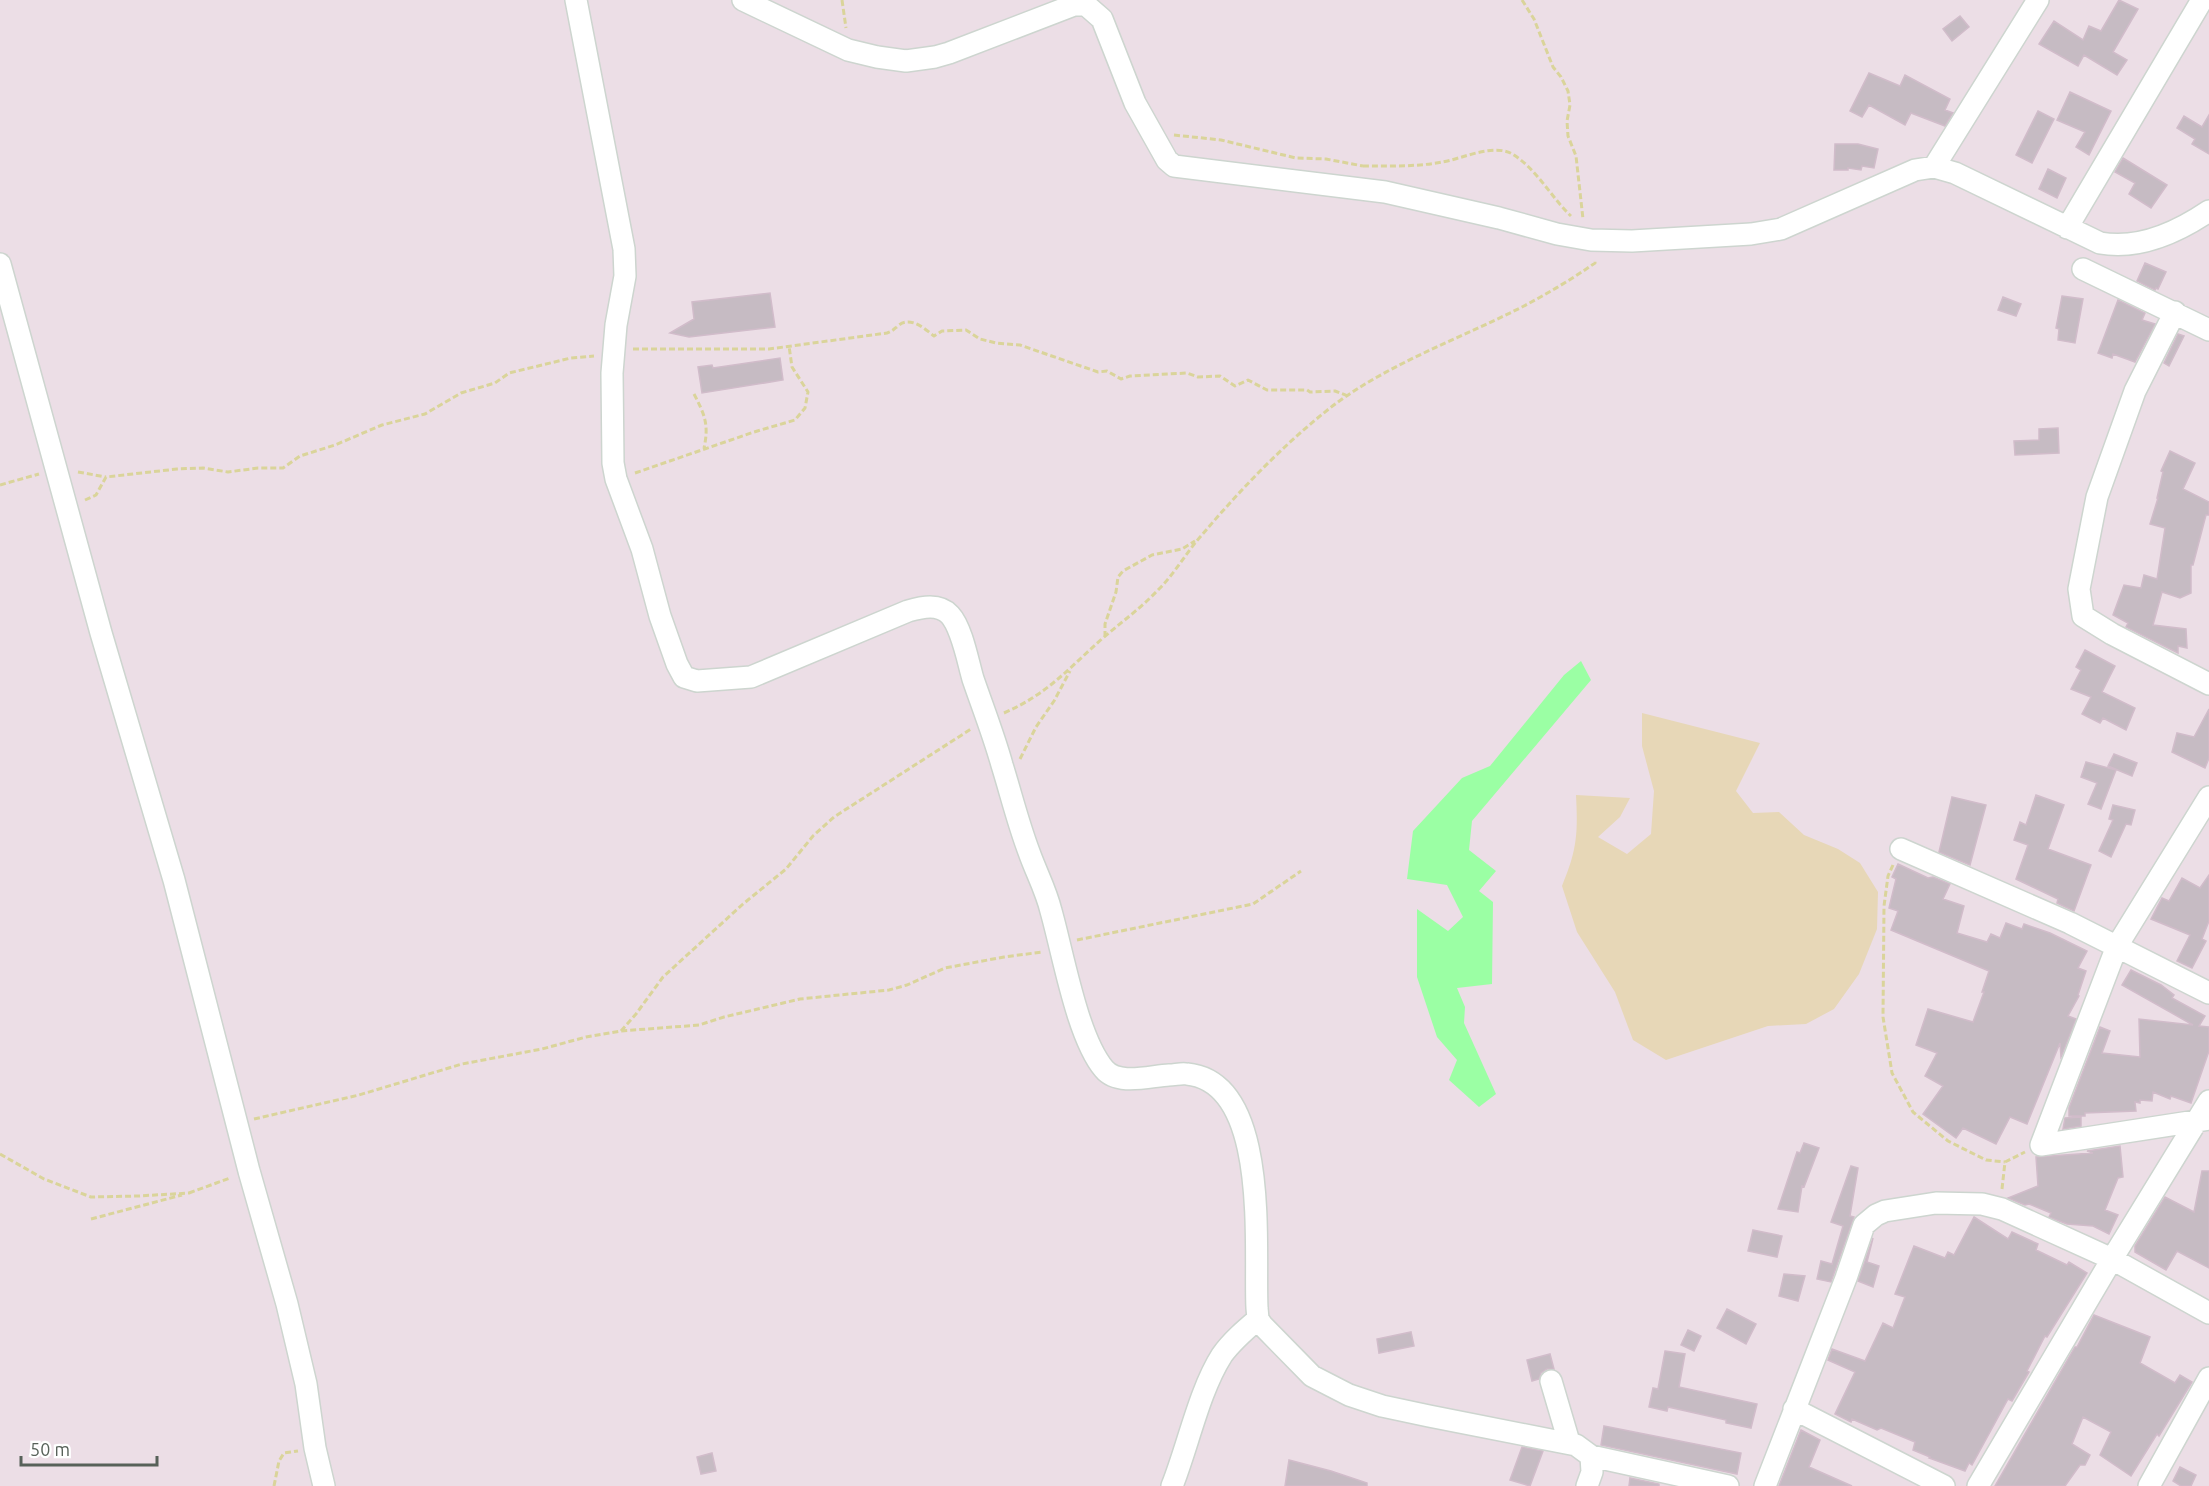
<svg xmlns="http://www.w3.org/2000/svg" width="2209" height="1486" viewBox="0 0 2209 1486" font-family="Ubuntu,sans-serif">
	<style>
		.green { fill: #e7d7b7 }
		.water { fill: #9bffa4 }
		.building { fill: #c6bbc3; stroke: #d1bcca; stroke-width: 1.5 }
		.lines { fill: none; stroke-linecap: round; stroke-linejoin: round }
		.minor-casing { stroke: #cdd5cf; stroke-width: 24 }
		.path { stroke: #dad49a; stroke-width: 3; stroke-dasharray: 6 3; stroke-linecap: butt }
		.minor { stroke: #fff; stroke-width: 21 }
	</style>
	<rect width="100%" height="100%" fill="#ecdee6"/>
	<!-- green -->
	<path class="green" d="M1642,713L1760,743L1736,791L1753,813L1779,812L1804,835L1838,849L1860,863L1878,892L1877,929L1859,974L1834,1009L1806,1024L1768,1026L1666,1060L1633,1040L1615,992L1577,932L1562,886C1577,850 1578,834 1576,795L1630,798L1620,817L1598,837L1627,854L1651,834L1654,791L1642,746Z"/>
	<!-- water -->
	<path class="water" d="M1581,661L1591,680L1472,821L1469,850L1496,871L1479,891L1493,902L1492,984L1457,988L1465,1007L1464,1023L1496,1094L1479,1107L1449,1080L1457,1060L1437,1037L1417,977V909L1448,931L1463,917L1447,885L1407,879L1413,831L1462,778L1490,766L1564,675Z"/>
	<!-- building -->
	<path class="building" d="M2119,0L2138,9L2113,52L2127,60L2117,75L2084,55L2078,66L2039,44L2054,21L2083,40L2089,26L2101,31Z
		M1960,16L1969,27L1952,41L1943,29Z
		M1869,73L1900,86L1905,75L1950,99L1945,110L1953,113L1945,126L1911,113L1905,125L1869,105L1862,117L1850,111Z
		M2070,92L2111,111L2089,155L2076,147L2085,132L2057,120Z
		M2038,111L2054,119L2032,163L2016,155Z
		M2209,115V154L2192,144L2195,139L2177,128L2184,116L2202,127Z
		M1835,144H1858L1878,149L1874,168L1862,166L1861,170L1848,168V170H1834Z
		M2123,158L2167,185L2151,208L2129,194L2135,183L2115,172Z
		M2048,169L2066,178L2057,198L2039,189Z
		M2145,263L2166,272L2158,289L2156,288L2155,290L2137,281Z
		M770,293L775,327L689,337L670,333L694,319L692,302Z
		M2062,296L2083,299L2075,343L2058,340L2059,329L2056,328Z
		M2003,297L2021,304L2016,316L1998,310Z
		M2118,300L2145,313L2142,320L2155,324L2135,362L2113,354L2112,358L2098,353Z
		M2178,334L2184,336L2169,366L2164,363Z
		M780,358L783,380L702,393L698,367L712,365L713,368Z
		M2058,428L2059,453L2015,455L2014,441L2039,440V429Z
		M2170,451L2195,463L2183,489L2209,502V515H2206L2193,565H2191V593L2180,598L2162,592L2153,625L2186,629L2187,648L2178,646V653L2126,627L2128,623L2113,615L2124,585L2141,588L2144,575L2157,579L2165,528L2150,524L2158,498H2157L2163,472L2161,471Z
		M2085,650L2115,666L2102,692L2135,708L2126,730L2103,718L2100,723L2082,714L2091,697L2071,689L2081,670L2076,667Z
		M2209,709V758L2205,768L2172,752L2177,733L2194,737Z
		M2114,754L2137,763L2132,776L2108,766Z
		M2086,762L2116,770L2101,809L2088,804L2097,783L2081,777Z
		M2036,795L2064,805L2048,849L2091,865L2074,911L2057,903L2058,899L2016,879L2028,845L2014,840L2020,822L2026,825Z
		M1952,797L1986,805L1970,865L1939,852Z
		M2113,805L2135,810L2131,825L2126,824L2111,857L2099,851L2113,820L2109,819Z
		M1898,864L1928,878L1933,877L1950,884L1943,899L1964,906L1957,933L1987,942L1991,934L2000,938L2006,923L2022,929L2024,924L2050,933L2087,951L2078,968L2086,971L2078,995L2079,996L2068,1016L2076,1019L2062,1055L2061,1057L2060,1043L2027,1124L2010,1117L1996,1144L1963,1128L1956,1138L1923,1114L1943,1086L1925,1076L1937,1053L1916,1045L1928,1009L1973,1022L1984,992H1982L1989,971L1891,930L1898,911L1889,908L1896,879L1892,877Z
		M2209,875V921L2202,939L2206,941L2192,968L2177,961L2190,935L2151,919L2162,898L2169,901L2182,878L2200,888Z
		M2131,970L2161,985L2174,995L2172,998L2205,1016L2199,1026L2209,1027V1051L2191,1103L2171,1096L2170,1099L2153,1092L2152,1101L2140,1100V1103L2135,1102L2136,1111L2085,1113V1116H2069V1108L2100,1027L2110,1031L2102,1053L2140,1057L2139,1019L2193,1025L2122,985Z
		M2081,1117V1126L2063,1129L2065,1118Z
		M1804,1143L1819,1148L1804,1187L1802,1186L1798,1212L1778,1209L1797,1152L1800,1153Z
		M2120,1146L2123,1177L2118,1178L2105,1210L2118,1215L2109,1234L2093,1226L2067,1224L2049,1217L2051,1213L2029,1204L2025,1205L2008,1198L2038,1186L2036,1157L2093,1153L2087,1151Z
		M1851,1166L1858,1168L1850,1216L1854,1217L1831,1282L1817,1279L1821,1261L1832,1264L1843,1226L1831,1222Z
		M2202,1171H2209V1268L2177,1251L2166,1270L2135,1252V1246L2165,1197L2194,1212Z
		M1974,1217L2008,1239L2012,1232L2038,1244L2036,1250L2067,1265L2069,1262L2087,1273L2047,1337L2045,1336L2027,1371L2029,1372L2012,1401L2008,1399L1972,1465L1969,1463L1965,1471L1929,1458L1930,1457L1913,1450L1915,1442L1881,1428L1877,1430L1852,1419L1851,1422L1835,1414L1855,1372L1828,1360L1832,1349L1865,1361L1883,1323L1893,1328L1905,1297L1895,1294L1914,1246L1945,1258L1948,1252L1954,1255Z
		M1753,1230L1782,1236L1777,1257L1748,1251Z
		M1873,1238L1867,1262L1879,1266L1873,1287L1858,1281Z
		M1784,1274L1805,1276L1798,1301L1779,1296Z
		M1727,1309L1756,1324L1746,1344L1717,1328Z
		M2094,1315L2150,1337L2140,1363L2175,1383L2180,1375L2192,1382L2159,1436L2157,1434L2131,1476L2100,1455L2111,1432L2083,1417L2072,1444L2090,1455L2085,1465H2080L2065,1486H1995L2075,1347H2077Z
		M1688,1330L1701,1336L1694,1351L1681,1345Z
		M1411,1332L1414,1346L1379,1353L1377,1339Z
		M1665,1351L1685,1354L1679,1387L1757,1404L1751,1428L1726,1423V1420L1668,1407L1667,1411L1649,1407L1653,1388L1658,1389Z
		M1550,1354L1554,1369H1547L1541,1373L1539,1379L1532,1381L1527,1360Z
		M1604,1426L1741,1453L1737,1474L1601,1445Z
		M1801,1430L1820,1440L1809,1467L1852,1486H1779Z
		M1522,1447L1543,1451L1530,1486L1510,1480Z
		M712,1453L716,1471L701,1474L697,1457Z
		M1289,1460L1331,1471L1367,1483V1486H1285Z
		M2180,1467L2196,1475L2191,1486H2181L2173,1481Z
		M1630,1478L1659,1484V1486H1629Z"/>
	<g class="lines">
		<defs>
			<path id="minor" d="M576,0L624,249L625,276L616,325L612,373L613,463L616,479L642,549L660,616L677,664L684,677L697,681L751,677L908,611C922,607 939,603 950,615C962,628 968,662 973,679C983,708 994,736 1002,765C1011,794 1018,823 1029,852C1036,872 1046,890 1051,911C1063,953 1077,1037 1104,1069C1118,1086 1150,1076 1169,1075C1175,1075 1181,1073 1187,1074C1271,1082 1254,1250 1257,1308L1258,1319L1262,1325L1312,1376L1349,1395L1382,1406L1429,1416L1576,1445L1591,1456L1592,1472L1587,1486
				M743,0L848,50L877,57L906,61L935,57L949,53L1074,5H1086L1102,19L1135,103L1167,160L1174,166L1385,192L1499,218L1557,234L1591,240L1632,241L1751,234L1781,229L1915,170L1934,167L1955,173L2100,243C2138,250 2178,232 2209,211
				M1934,167L2038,0
				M2067,228L2202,0
				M0,264L101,633L174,880L249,1171L287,1304L306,1384L315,1448L324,1486
				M2083,269L2209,330
				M2175,312L2135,391L2097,497L2079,589L2083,616L2112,634L2209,684
				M2209,797L2117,946L2041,1145L2209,1119
				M1901,849L2070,923L2209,993
				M1551,1381L1569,1442
				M1794,1409L1944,1486
				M1591,1456L1728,1486
				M1172,1486C1188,1446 1199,1391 1222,1355C1232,1341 1245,1330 1258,1319
				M1765,1486L1846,1278L1864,1225L1876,1215L1885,1211L1936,1203L1982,1204L2002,1209L2112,1259L2209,1313
				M1978,1486L2112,1259L2209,1101
				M2149,1486L2209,1378"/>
		</defs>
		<!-- minor casing -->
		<use href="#minor" class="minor-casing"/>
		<!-- path -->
		<path class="path" d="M842,0L846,28
			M1522,0L1534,19L1553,67L1561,77L1568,91L1570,105L1567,121L1568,136L1576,156L1583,219
			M1174,135L1221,140L1296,158L1326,159L1363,166
			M1363,166C1389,166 1416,167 1442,162C1462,159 1495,142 1514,155C1538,171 1551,197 1571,216
			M633,349H769L887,333C893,331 894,329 899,325C911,316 925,329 934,336L942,331L966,330L980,339L996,343L1020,345L1098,372L1107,371L1121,379L1130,376L1187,373L1198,377L1220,376L1235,386L1248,380L1267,390H1307L1310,392L1335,391L1348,396
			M694,394C705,415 709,425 704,448
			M78,472L106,477
			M635,473L754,432L795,420L805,408L808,392L792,367L789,346
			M0,485L39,474
			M85,500L96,495L106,477L177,469L203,468L228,472L258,468H283L300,456L335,445L382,425L425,414L461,393L495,383L509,373L571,358L594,356
			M1105,637V624L1116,592L1118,577L1123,571L1152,555L1182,549L1195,541
			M1004,713C1048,694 1070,667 1104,637C1123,621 1142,607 1159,589C1175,573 1186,553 1201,536C1240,490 1282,446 1330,408C1387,364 1457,340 1522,307C1547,294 1572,279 1595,263V260
			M1020,759L1036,727L1054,701L1070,671
			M1893,865L1888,876L1884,906L1883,1017L1892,1073L1913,1112L1948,1141L1986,1160L2005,1162
			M1077,940L1253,904L1301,871
			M621,1031L636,1014L663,977L743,904L786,869L813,836L834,817L971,729
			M254,1119L359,1095L462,1064L542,1049L586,1037L621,1031L699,1025L724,1017L800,999L889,990L907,985L945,968L1004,957L1042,952
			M0,1154L44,1179L91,1197L138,1196L190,1193
			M2002,1189L2005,1162L2025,1152
			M189,1193L230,1178
			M91,1219L182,1195
			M274,1486L279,1461L284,1453L298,1451"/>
		<!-- minor -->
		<use href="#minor" class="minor"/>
	</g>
	<!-- scale -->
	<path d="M21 1456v9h136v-9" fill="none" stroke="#576159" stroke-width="3"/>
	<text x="30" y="1456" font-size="18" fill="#576159" stroke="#ffffff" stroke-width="4.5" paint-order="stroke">50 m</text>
</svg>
